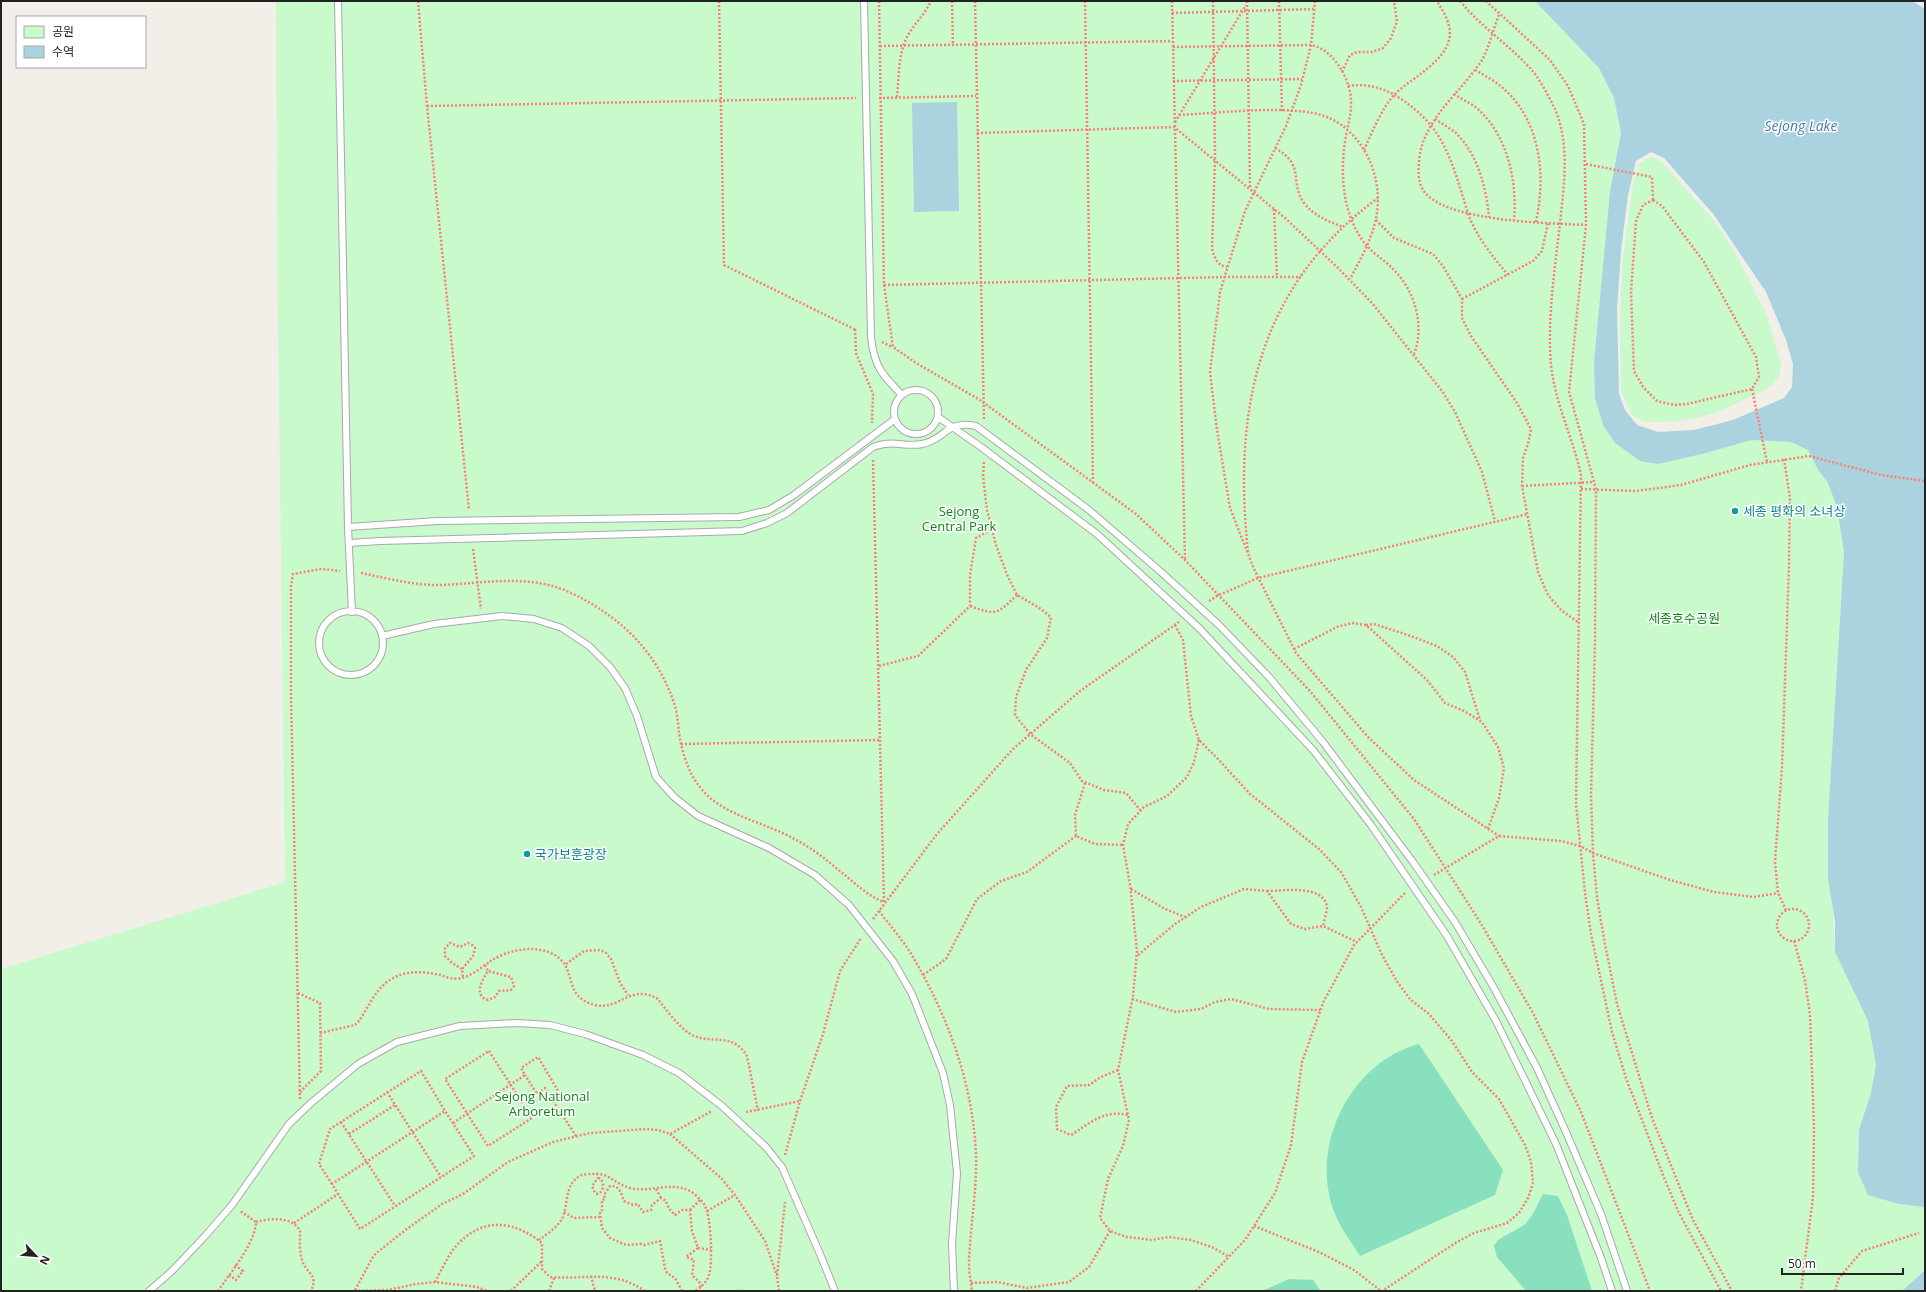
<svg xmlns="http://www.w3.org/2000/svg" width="1926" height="1292" viewBox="0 0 1926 1292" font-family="'Open Sans','Noto Sans KR',sans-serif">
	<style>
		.park { fill: #c8facc }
		.pitch { fill: #88e0be }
		.water { fill: #aad3df; fill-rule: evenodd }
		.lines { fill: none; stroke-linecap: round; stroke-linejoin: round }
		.service-casing { stroke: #a9a9a9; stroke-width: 8 }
		.path { stroke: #fa8072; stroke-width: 2.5; stroke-dasharray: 2 2; stroke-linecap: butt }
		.service { stroke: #fff; stroke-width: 6 }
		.culture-dot { fill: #0f9aa8; stroke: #fff; stroke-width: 1.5 }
		.labels { text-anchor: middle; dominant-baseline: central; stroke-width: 3; stroke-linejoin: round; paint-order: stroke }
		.park-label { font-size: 13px; fill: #0c8416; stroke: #fff }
		.culture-label { font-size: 13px; fill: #0d838f; stroke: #fff; text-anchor: start }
		.water-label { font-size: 14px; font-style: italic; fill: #4a7aab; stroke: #fff }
	</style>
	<rect width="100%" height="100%" fill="#f2efe9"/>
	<!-- park -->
	<path class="park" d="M276,1H1535L1599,68L1614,98L1621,133L1610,191L1594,362L1595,399L1602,423L1615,443L1640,461L1658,464L1702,454L1752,440L1791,442L1808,450L1818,470L1828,483L1838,507L1844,552L1828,819L1835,952L1868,1021L1876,1065L1871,1093L1921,1207H1925V1270L1902,1291H1V969L285,882L277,249Z
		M1653,157L1662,162L1716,223L1738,258L1766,313L1781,364L1779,376L1772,385L1757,394L1720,411L1694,419L1665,422H1644L1632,415L1621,391L1620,312L1623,257L1633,184L1640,162Z"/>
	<!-- pitch -->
	<path class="pitch" d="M1419,1044L1503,1170L1495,1195L1360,1256C1352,1243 1341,1229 1335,1214C1308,1148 1350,1062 1419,1044Z
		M1543,1194L1558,1196L1567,1215L1592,1291H1526L1497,1257L1494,1246C1499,1235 1518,1232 1527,1222C1534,1214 1538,1203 1543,1194Z
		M1289,1279L1313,1280L1321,1291H1262Z"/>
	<!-- water -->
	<path class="water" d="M1535,1H1912L1925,9V1207L1899,1204L1868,1195L1858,1172L1859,1130L1871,1093L1876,1065L1868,1021L1835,952V921L1828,879V819L1844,552L1837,507L1828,483L1818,470L1808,450L1791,442L1752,440L1702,454L1658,464L1640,461L1615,443L1603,425L1595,399L1594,362L1610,191L1621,133L1614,98L1599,68ZM1651,152L1664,158L1714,215L1766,292L1786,340L1793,364L1792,387L1784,398L1733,420L1694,430L1658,432L1637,425L1625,410L1619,394L1617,309L1621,251L1628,195L1636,161Z
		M957,102L959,211L914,212L912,103Z
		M1925,1270V1291H1902Z"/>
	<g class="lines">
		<defs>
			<path id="service" d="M338,1L348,527L352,612
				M864,1L871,337C874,366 882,375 902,395
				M894 412a22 22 0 1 1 44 0a22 22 0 1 1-44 0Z
				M938,417L981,447L1097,534L1199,628L1313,750L1371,825L1447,936L1496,1021L1556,1144L1601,1258L1612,1291
				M348,527L437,521L739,517L769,510L794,495L895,419
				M350,543L380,541L742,531L767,523L787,513L873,447C877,446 881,444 885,444C896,442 909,447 922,444C947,439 945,420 976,426L1089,510L1161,572L1219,625L1269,677L1323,742L1413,862L1455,922L1494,988L1537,1068L1566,1132L1601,1214L1627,1291
				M319 643a32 32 0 1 1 64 0a32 32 0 1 1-64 0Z
				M382,636L434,624L502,616L534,619L562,628L589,646L610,667L625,688L637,716L656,777L674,797L698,816L769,848L815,875L849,905L893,961L912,994L943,1073L950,1105L957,1173L952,1244L954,1291
				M149,1291L172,1271L206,1235L232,1205L289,1124L311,1103L358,1064L397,1042L460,1026L517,1023L550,1025L585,1034L643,1055L679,1073L722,1106L766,1147L782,1167L820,1254L835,1291"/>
		</defs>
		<!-- service casing -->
		<use href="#service" class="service-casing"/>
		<!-- path -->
		<path class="path" d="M418,1L427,106L469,510
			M719,1L724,265L856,330
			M879,1L884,285L893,347L916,363L980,400L1136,514L1185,560L1310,691L1414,819L1480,922L1533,1013L1581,1112L1650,1291
			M952,1L953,45
			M975,1L984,419
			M1085,1L1093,482
			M1172,1L1185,560
			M1213,1L1215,159L1212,249C1215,259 1217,265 1227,267
			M1247,1L1250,187
			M1279,1L1282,111
			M1315,1L1311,45L1301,85L1286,126L1245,211L1220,292L1210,372L1217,430L1230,508L1254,569L1296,653L1368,737L1414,780L1499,836
			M1460,1C1480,26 1508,44 1530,68C1540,79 1548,95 1555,109C1570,144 1564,186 1560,223C1555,268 1547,319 1551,365C1555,403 1573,438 1581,475L1576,804L1585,893L1591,934L1612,1032L1626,1078L1663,1175L1678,1211L1721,1291
			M1486,1L1550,60L1568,86L1584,124L1586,225L1569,392L1596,489L1595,641L1591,795L1593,853L1597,898L1605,944L1617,1004L1652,1118L1693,1220L1732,1291
			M1172,13L1315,9
			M1499,15C1494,27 1488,50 1482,60C1467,83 1446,101 1432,124C1425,135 1420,148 1419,161C1418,173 1418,186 1427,195C1456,222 1547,223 1586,225
			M880,46L1172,41
			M1173,47L1311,45C1333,49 1350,78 1351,100C1352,114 1347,127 1345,142C1342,162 1342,182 1346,202C1349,216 1357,235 1367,246C1375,255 1386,261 1394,270C1415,291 1425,326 1414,354
			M1475,70C1488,77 1502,85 1512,97C1542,131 1545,180 1536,222
			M1342,72L1350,55L1357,52H1372L1383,48L1391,38L1397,21L1394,1
			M1173,81L1302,79
			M1348,86C1365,83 1384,88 1398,97C1437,122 1448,148 1461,191C1465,202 1467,214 1473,225C1482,244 1495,259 1508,275
			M1454,94C1463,100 1475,105 1482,113C1509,141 1517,183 1514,220
			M897,97C899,77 898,53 908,35C915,23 925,14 931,1
			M879,98L976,96
			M427,106L856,98
			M1179,115C1220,113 1273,106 1313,113C1357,121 1383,169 1377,212C1374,236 1361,258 1350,279
			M1435,119C1442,124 1450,128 1456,133C1478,155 1486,187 1489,217
			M1175,122L1246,5
			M977,133L1174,127L1285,218L1337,267L1372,303L1442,391L1455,412L1482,472L1495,521
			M1275,148C1306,165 1289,182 1304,203C1314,216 1328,221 1343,227
			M1364,150C1371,134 1383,106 1395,94C1414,75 1462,55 1447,20C1445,13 1440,7 1437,1
			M1586,164L1652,177L1653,200
			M1653,200L1662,206L1704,262L1756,357L1759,377L1752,389L1687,404L1674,405L1657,401L1643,387L1634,371L1631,292L1636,221L1643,205Z
			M1274,209L1277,277
			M1376,220L1394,238L1433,254L1443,266L1462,299V318L1471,336L1517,403L1531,429L1528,444L1523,458L1522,486L1538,572L1548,595L1561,610L1579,623
			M884,285L1225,277H1301
			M1462,299L1533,261L1542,251L1548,223
			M855,329L856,353L873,394L872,423
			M882,342L892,347
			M1752,389L1767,462
			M1784,459L1790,498L1789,565L1782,767L1775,862L1778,893L1786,910
			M984,462L983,476L987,510L996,545L1008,577L1017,595L1038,607L1051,617L1047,638L1026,670L1016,697L1015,715L1030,734L1070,763L1082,781L1104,790L1126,793L1141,811
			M1522,486L1594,482
			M1581,489L1636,491L1681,485L1750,465L1809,456L1881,475L1925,481
			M473,549L481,609
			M1248,552C1233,410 1257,287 1378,198
			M361,573C386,578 412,585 438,585C482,584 527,573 569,592C619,615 658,652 675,706C678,717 678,728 680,739C683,755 689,773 699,786C721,816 766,822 796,840C810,847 823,857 835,867C852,880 865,895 884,902L873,460
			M1209,601L1217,596L1258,578L1528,514
			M970,606C997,616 997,614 1017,595
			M1175,625L1183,640L1191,716L1199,740L1217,758L1250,794L1319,849L1341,872L1361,907L1382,955L1398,983L1410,999L1429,1014L1452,1041L1472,1072L1499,1099L1525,1145L1531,1162L1533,1183L1528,1198L1519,1213L1507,1223L1474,1233L1457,1242L1382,1291
			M1366,625L1374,624L1408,635L1437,646L1453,657L1465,672L1480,720
			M1294,649L1337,627L1352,623L1366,625L1427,680L1445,703L1464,711L1482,722L1498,747L1504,768L1499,798L1488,829
			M879,666L918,656L970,606V575L976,538L992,529
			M1199,740L1194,762L1187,777L1167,796L1144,807L1128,824L1123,845L1130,885L1137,951L1133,996L1118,1070L1129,1120L1123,1146L1108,1179L1100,1218L1110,1231L1127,1237L1151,1240L1169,1237L1191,1240L1214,1248L1229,1257
			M681,744L880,740
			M1085,783L1075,815L1076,836L1095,844L1123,845
			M1434,875L1499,836L1561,841L1580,846L1593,853L1670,880L1714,892L1754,897L1778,893
			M1131,889L1165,909L1185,917
			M1267,891C1283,891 1324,884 1327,907C1327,912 1324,920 1323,926
			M1777 925a16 16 0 1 1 32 0a16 16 0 1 1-32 0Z
			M879,911C889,924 901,938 910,952C947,1014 973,1082 976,1155C977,1191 970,1227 969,1264C969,1273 971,1282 972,1291
			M873,919L937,834L1013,749L1080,691L1179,622
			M1794,941L1805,980L1810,1015L1814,1129L1813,1197L1801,1291
			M1138,955L1175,924L1201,907L1244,889L1267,891L1291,924L1305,929L1323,926L1357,942
			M566,964L584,951L600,950L606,953L611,959L620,983L628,995
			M485,965L488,971C482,980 473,996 488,1000L495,997L499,991L511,990L514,986L511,977L488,971
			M462,969L452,963L445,956V948L450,943L460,947L468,943L472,945L475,948L473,956L462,969L463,978
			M923,975L946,959L977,899L1001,881L1027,872L1076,836
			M298,993L320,1003L321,1071L300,1092
			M1132,999L1176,1012L1201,1009L1215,1002L1231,999L1269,1009L1320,1010
			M320,1033L355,1025L359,1021C368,1008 376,988 390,980C405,970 423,971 440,975C446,977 454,980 461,978C472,976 483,966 492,960C509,950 532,945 551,953C580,966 560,996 595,1005C619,1011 630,983 658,999C665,1009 683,1032 694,1036C714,1044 732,1032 747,1056L758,1111
			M489,1051L532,1118L488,1146L445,1079Z
			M1118,1070L1101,1077L1089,1085L1067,1086L1056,1107L1057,1129L1071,1135C1089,1124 1104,1109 1128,1115
			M387,1092L441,1177
			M300,1099L291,696V586L293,574L321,569L340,571
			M553,1101L576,1136
			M746,1112L800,1101
			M341,1122L395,1206
			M453,1123L525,1075L521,1068L538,1057L561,1096L553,1101L545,1088L537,1094L525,1075
			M349,1134L395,1105
			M670,1134L721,1178L735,1195L765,1241L777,1276
			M785,1155L800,1101L823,1034L840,971L861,938
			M597,1173L598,1178L592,1186L595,1193L598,1194C604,1191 604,1184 601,1179L598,1178
			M332,1184L319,1164L330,1129L421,1071L445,1111
			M656,1189L661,1198
			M690,1210L700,1200
			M707,1211L735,1195
			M564,1212L574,1218L600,1217
			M256,1222C270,1218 292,1216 300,1231C300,1240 299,1251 302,1260C306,1274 319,1274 311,1291
			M294,1223L338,1194L360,1229L474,1156L445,1111L332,1184L338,1194
			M1254,1226L1319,1252L1354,1270L1381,1291
			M539,1240C547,1234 559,1226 563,1217C568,1203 565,1184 580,1176C583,1174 588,1174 591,1174C610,1172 614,1184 630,1188C650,1193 671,1181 690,1191C695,1194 703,1201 705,1206C711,1216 713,1264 709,1275C707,1282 701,1287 695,1291
			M698,1248L711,1250
			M229,1275L236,1280L243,1271L235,1265
			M591,1276L595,1291
			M435,1282C441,1271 448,1255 457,1245C483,1217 513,1220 542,1243V1269L550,1277C585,1280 613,1269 645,1291
			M971,1283L997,1282L1027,1288L1069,1282L1089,1267L1110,1231
			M355,1290L374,1255L404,1231L442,1204L463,1194L508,1162L553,1142L590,1133L646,1129L658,1130L670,1134L712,1111
			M218,1291C230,1273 255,1244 256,1222L240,1211
			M354,1291L388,1290L416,1284L435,1282L477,1287L487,1291
			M511,1291L542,1261
			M549,1291L554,1278
			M682,1291L675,1278L667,1273L665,1268L660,1241L644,1245L641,1244L626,1245L610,1238L602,1228L600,1213L602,1212V1200L605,1199L604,1195L610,1186C620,1185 621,1194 624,1201L633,1205L638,1204L643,1212L651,1210L652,1205L661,1198L666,1201L669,1209L675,1215L682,1210H690L692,1231L698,1248L686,1257L694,1260L692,1275L700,1283L701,1288
			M735,1291H745
			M779,1291L777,1276L785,1202
			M1196,1291L1245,1240L1275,1193L1291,1145L1302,1062L1323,1003L1354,945L1405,893
			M1835,1291L1839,1278L1862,1251L1919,1233"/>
		<!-- service -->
		<use href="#service" class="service"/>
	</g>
	<!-- markers -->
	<g class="culture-dot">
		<circle cx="1735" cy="511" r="4"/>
		<circle cx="527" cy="854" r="4"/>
	</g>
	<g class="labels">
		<!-- park labels -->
		<g class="park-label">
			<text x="959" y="511">Sejong<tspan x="959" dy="15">Central Park</tspan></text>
			<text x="1684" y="618">세종호수공원</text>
			<text x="542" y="1096">Sejong National<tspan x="542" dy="15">Arboretum</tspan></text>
		</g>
		<!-- culture labels -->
		<g class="culture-label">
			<text x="1743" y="511">세종 평화의 소녀상</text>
			<text x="535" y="854">국가보훈광장</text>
		</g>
		<!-- water labels -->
		<g class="water-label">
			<text x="1801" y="125">Sejong Lake</text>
		</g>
	</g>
	<!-- border -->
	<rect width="1926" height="1292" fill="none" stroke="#222222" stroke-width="4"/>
	<!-- legend -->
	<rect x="16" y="16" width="130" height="52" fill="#ffffff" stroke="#a7a7a7"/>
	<rect x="24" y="26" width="20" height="12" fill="#c8facc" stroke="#a7a7a7"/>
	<text x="52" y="36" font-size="12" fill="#222222">공원</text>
	<rect x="24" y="46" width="20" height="12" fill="#aad3df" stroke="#a7a7a7"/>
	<text x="52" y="56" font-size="12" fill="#222222">수역</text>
	<!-- north arrow -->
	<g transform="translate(36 1256) rotate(116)" stroke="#ffffff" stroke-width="3" paint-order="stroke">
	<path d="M0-3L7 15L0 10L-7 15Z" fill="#222222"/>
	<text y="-6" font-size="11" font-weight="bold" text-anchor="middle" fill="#222222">N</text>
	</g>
	<!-- scale -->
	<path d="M1782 1268v6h121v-6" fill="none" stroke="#222222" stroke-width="2"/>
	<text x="1788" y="1268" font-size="12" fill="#222222" stroke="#ffffff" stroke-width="3" paint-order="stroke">50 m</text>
</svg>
